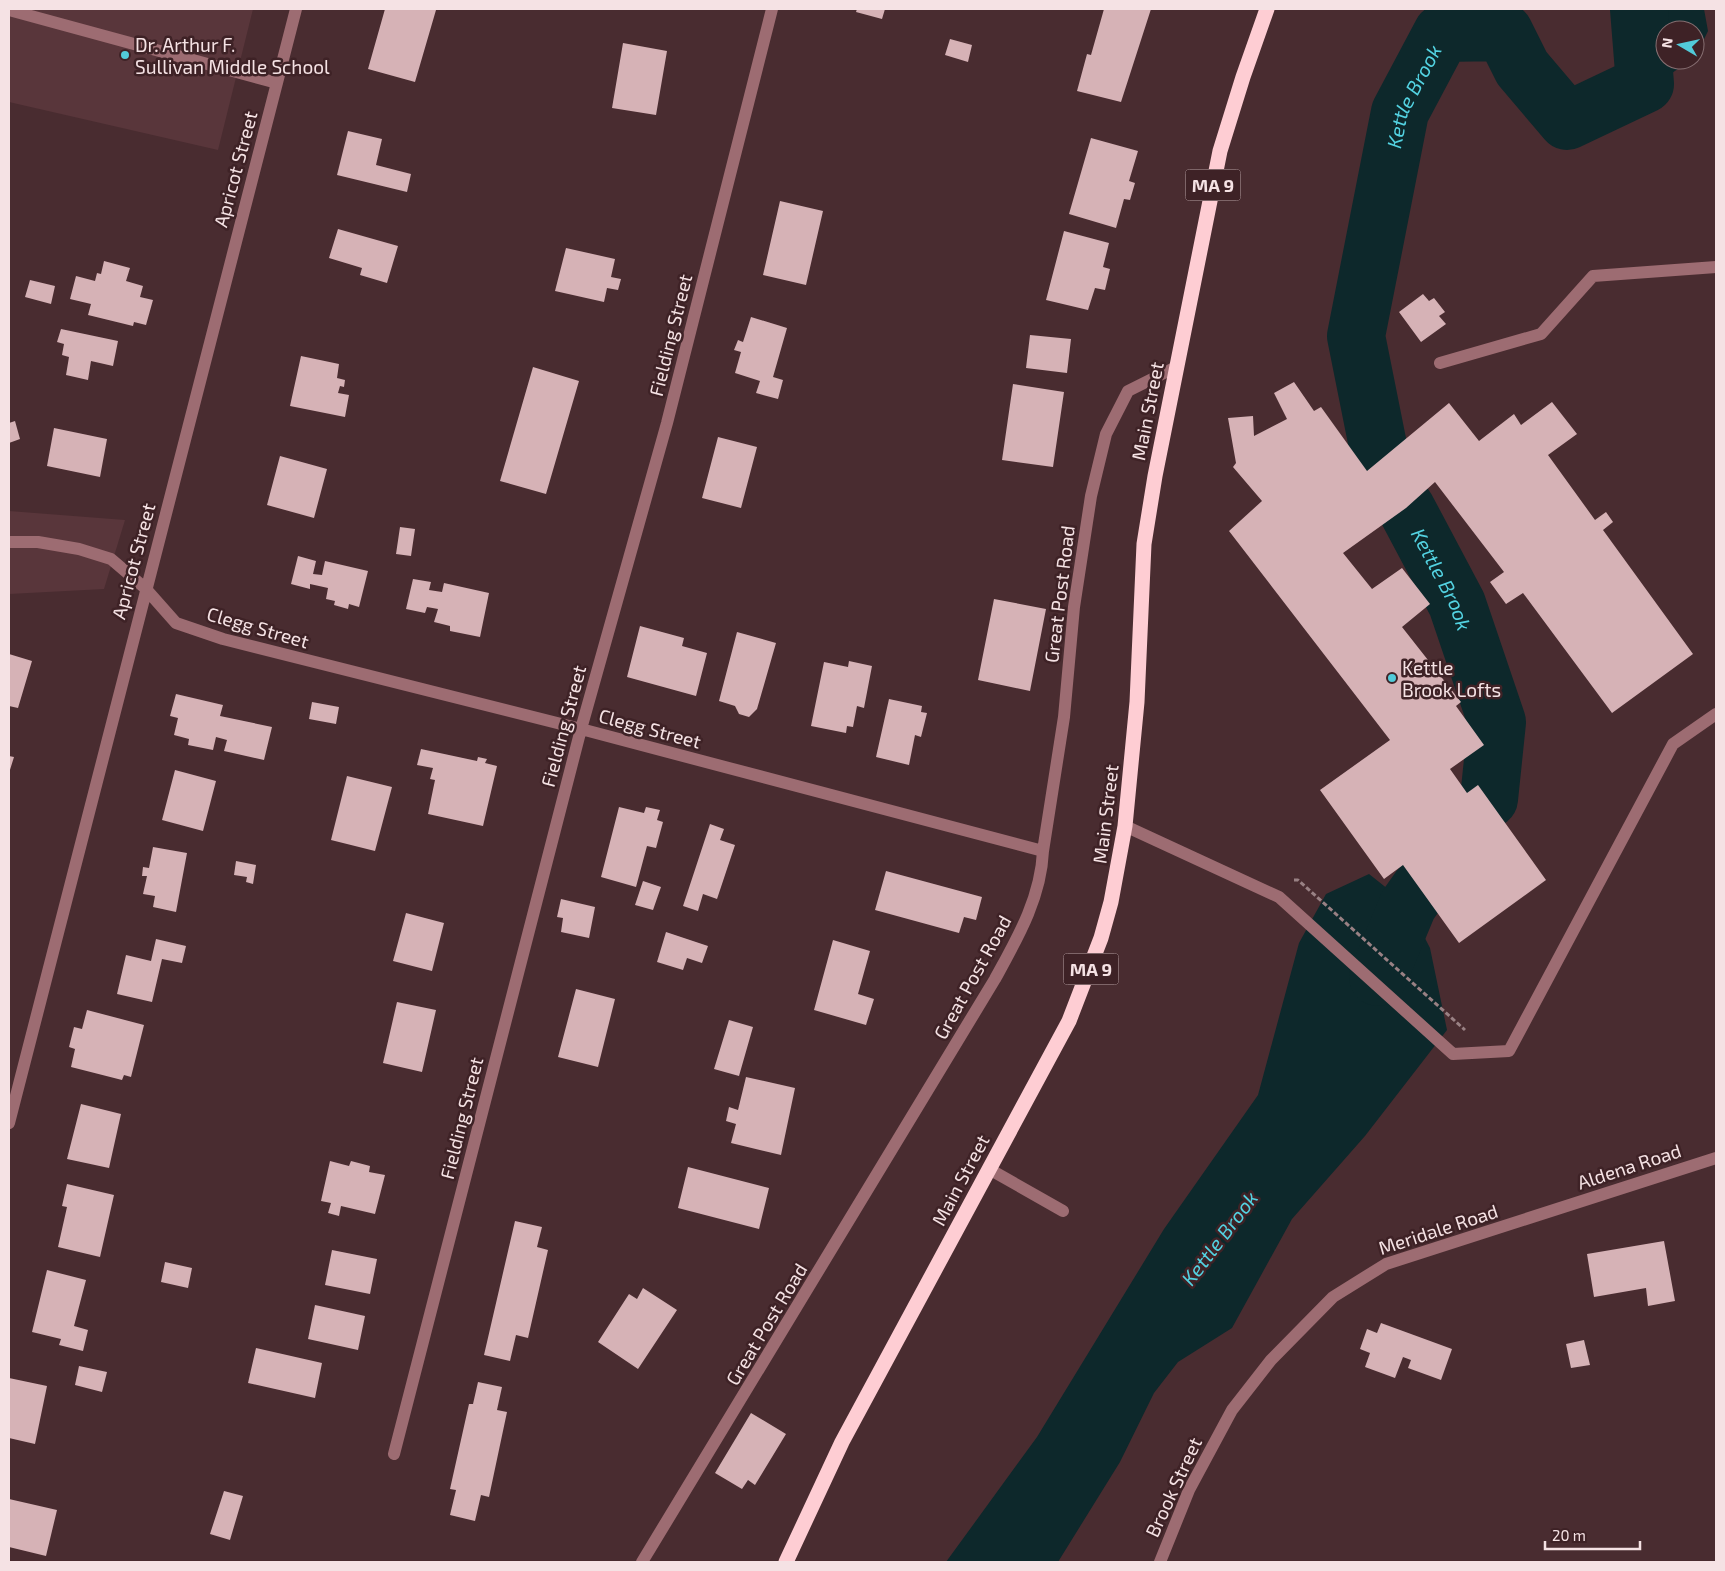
<svg xmlns="http://www.w3.org/2000/svg" width="1725" height="1571" viewBox="0 0 1725 1571" font-family="'Exo 2',sans-serif">
	<style>
		.built { fill: #59363b }
		.water { fill: #0d282b }
		.lines { fill: none; stroke-linecap: round; stroke-linejoin: round }
		.river { stroke: #0d282b; stroke-width: 58 }
		.building { fill: #d6b2b6 }
		.path { stroke: #998184; stroke-width: 3; stroke-dasharray: 5 2.5; stroke-linecap: butt }
		.minor { stroke: #9d6c72; stroke-width: 12 }
		.highway { stroke: #fecdd3; stroke-width: 15 }
		.poi-dot { fill: #52cbd9; stroke: #3e2226; stroke-width: 2 }
		.labels { text-anchor: middle; dominant-baseline: central; stroke-width: 5; stroke-linejoin: round; paint-order: stroke }
		.shield { fill: #3e2226; stroke: #bea8ab; stroke-width: 1 }
		.shield-label { font-size: 18px; font-weight: bold; fill: #f5e2e4 }
		.poi-label { font-size: 19px; fill: #f5e2e4; stroke: #3e2226; text-anchor: start }
		.street-label { font-size: 19px; fill: #f5e2e4; stroke: #3e2226 }
		.water-label { font-size: 20px; font-style: italic; fill: #53d2e1; stroke: #3e2226 }
	</style>
	<rect width="100%" height="100%" fill="#492c30"/>
	<!-- built -->
	<path class="built" d="M9,9H253L218,150L9,102Z
		M9,511L125,520L104,589L9,594Z"/>
	<!-- water -->
	<path class="water" d="M1614,9H1704L1708,31L1695,58V30H1665V60H1691L1672,73L1645,84L1625,44Z
		M1369,874L1408,905L1430,948L1447,1030L1365,1136L1292,1219L1232,1328L1178,1362L1154,1393L1120,1462L1058,1562H946L1037,1437L1164,1229L1258,1095L1299,943L1326,894Z"/>
	<g class="lines">
		<!-- river -->
		<g class="river">
			<path id="s1" d="M1381,461L1356,336L1400,112L1442,33L1504,32L1522,68L1567,121L1645,84L1639,9"/>
			<path id="s2" d="M1406,508L1457,604L1497,722L1489,799"/>
			<path d="M1378,977L1408,905L1420,888"/>
		</g>
	</g>
	<!-- building -->
	<path class="building" d="M385,9L436,10L415,82L368,69Z
		M857,9H885L882,19L856,12Z
		M1104,9H1151L1121,102L1077,91L1087,54L1091,55Z
		M950,39L972,45L968,62L945,55Z
		M623,43L667,51L656,115L612,108Z
		M348,131L382,139L376,165L411,174L407,192L337,175Z
		M1091,138L1138,151L1129,181L1135,183L1130,200L1124,199L1116,228L1069,214Z
		M780,201L823,211L806,285L763,275Z
		M338,229L398,246L387,283L360,275L362,268L329,258Z
		M1064,231L1109,243L1103,267L1110,269L1105,290L1095,288L1088,310L1046,300Z
		M566,248L615,259L611,277L621,279L618,290L607,288L604,302L555,291Z
		M104,261L130,268L126,281L143,286L140,297L153,300L146,325L134,322L133,326L88,315L91,304L70,299L76,276L95,281L97,273L101,274Z
		M30,280L55,286L51,304L25,297Z
		M1423,294L1429,301L1434,298L1445,312L1439,316L1446,324L1421,342L1399,312Z
		M751,317L787,328L773,377L783,380L778,399L756,393L760,381L735,373L741,352L734,350L738,340L743,342Z
		M61,329L118,341L113,366L91,361L88,380L66,375L69,357L62,355L64,344L57,342Z
		M1030,335L1071,339L1067,373L1026,368Z
		M301,356L339,364L337,378L345,380L344,387L340,386L338,393L349,395L345,417L290,406Z
		M533,367L579,381L546,494L500,481Z
		M1294,382L1314,411L1321,407L1367,471L1449,403L1479,441L1514,414L1521,425L1552,402L1577,434L1548,455L1595,520L1606,512L1613,522L1603,530L1693,654L1612,713L1523,593L1506,604L1490,582L1504,572L1435,482L1406,508L1343,553L1372,589L1402,568L1430,604L1402,627L1461,702L1456,706L1484,745L1450,769L1467,793L1478,785L1546,880L1459,943L1403,865L1384,879L1320,790L1390,740L1229,531L1262,501L1233,467L1236,463L1228,418L1253,416L1254,436L1287,419L1274,393Z
		M1013,384L1064,392L1053,467L1002,460Z
		M15,421L20,439L9,443V423Z
		M54,428L107,439L100,477L47,466Z
		M718,437L757,447L741,508L702,498Z
		M280,456L327,469L314,518L267,505Z
		M400,527L415,529L411,556L396,554Z
		M298,556L316,561L313,574L322,575L325,561L368,571L359,607L349,604L348,609L334,605L335,601L326,599L328,588L310,584V589L291,584Z
		M413,579L431,582L429,590L442,592L444,583L489,593L480,637L450,631V626L434,622L438,609L427,607L425,613L406,609Z
		M994,599L1046,609L1030,691L978,680Z
		M640,626L684,638L682,646L707,653L696,696L627,677Z
		M737,632L776,643L757,709L749,717L739,714L735,706L719,701Z
		M9,654L32,661L18,708L9,706Z
		M849,661L872,666L864,708L857,706L853,727L847,726L846,733L811,726L824,662L848,667Z
		M176,694L223,705L220,716L272,727L264,760L224,751L227,740L216,737L213,750L188,745L189,739L174,735L178,718L170,716Z
		M889,699L922,706L921,712L927,713L921,737L915,735L909,765L876,757Z
		M312,702L339,707L336,724L309,719Z
		M421,749L477,761L478,757L487,759L485,763L497,766L483,826L428,814L435,780L430,779L433,768L417,765Z
		M9,756L14,757L9,773Z
		M175,770L216,781L203,831L162,820Z
		M347,776L392,787L375,851L331,840Z
		M619,807L644,813L646,807L660,810L657,820L663,822L656,848L647,846L636,887L601,877Z
		M710,824L724,829L720,840L735,845L717,899L703,894L698,911L683,906Z
		M153,847L187,853L176,912L153,907L155,896L143,894L147,876H142L143,867L149,868Z
		M236,861L256,865L253,884L246,882L247,877L234,875Z
		M886,871L982,897L976,920L964,917L959,933L875,910Z
		M643,881L661,887L653,910L635,905Z
		M561,899L595,907L589,938L561,932L563,918L557,917Z
		M406,913L444,923L432,971L393,961Z
		M666,932L708,946L702,963L687,958L683,970L657,962Z
		M156,939L186,946L182,963L162,959L152,1002L117,994L126,955L151,961Z
		M833,940L870,951L858,994L874,999L866,1025L814,1010Z
		M576,989L615,999L598,1067L558,1057Z
		M397,1002L436,1010L422,1072L383,1063Z
		M87,1010L144,1025L131,1077L124,1075L122,1080L71,1067L75,1049L69,1047L74,1027L82,1029Z
		M729,1020L753,1027L739,1076L714,1069Z
		M746,1077L795,1088L781,1155L731,1143L736,1124L726,1121L729,1107L738,1110Z
		M81,1104L121,1114L109,1168L67,1159Z
		M330,1161L349,1166L351,1161L370,1166L369,1172L385,1175L375,1214L341,1206L339,1216L328,1213L331,1203L321,1201Z
		M688,1167L769,1188L759,1229L678,1208Z
		M67,1184L114,1195L100,1257L58,1247L67,1207L62,1206Z
		M515,1221L542,1227L537,1247L548,1250L528,1338L516,1335L510,1361L484,1355Z
		M1664,1241L1675,1301L1648,1306L1646,1288L1594,1297L1587,1254Z
		M332,1250L377,1259L370,1294L325,1285Z
		M165,1262L192,1268L188,1288L161,1282Z
		M47,1270L86,1280L74,1326L88,1330L83,1351L59,1345L61,1339L32,1332Z
		M643,1288L677,1310L638,1369L598,1342L629,1294L637,1299Z
		M315,1305L365,1316L358,1350L308,1339Z
		M1381,1323L1452,1349L1441,1380L1408,1368L1411,1360L1403,1357L1395,1378L1365,1367L1370,1353L1360,1349L1367,1329L1377,1333Z
		M1584,1340L1590,1365L1571,1368L1566,1344Z
		M256,1348L322,1363L315,1398L248,1383Z
		M79,1366L107,1372L102,1392L75,1385Z
		M9,1378L47,1386L35,1444L9,1438Z
		M478,1382L502,1387L497,1410L507,1412L489,1497L481,1495L475,1521L450,1515L456,1490L450,1489L469,1404H473Z
		M751,1413L786,1434L755,1485L748,1480L742,1489L715,1473Z
		M224,1491L243,1496L230,1540L210,1534Z
		M9,1499L57,1510L46,1556L9,1547Z"/>
	<g class="lines">
		<!-- path -->
		<path class="path" d="M1294,880H1298L1465,1030"/>
		<!-- minor -->
		<path class="minor" d="M9,10L277,83
			M1440,363L1541,334L1593,276L1716,267
			M9,542H38L79,549L111,559L145,588L176,623L223,639L581,729L1043,851
			M1125,826L1279,897L1453,1054L1509,1051L1673,744L1716,714
			M9,1123L296,9
			M989,1169L1063,1211
			M394,1454L581,729L667,423L772,9
			M642,1562L995,979C1017,939 1041,898 1043,851L1064,717L1074,607L1091,496L1106,434L1128,391L1176,367
			M1160,1562L1189,1490L1232,1410L1271,1360L1333,1297L1386,1264L1716,1158"/>
		<!-- highway -->
		<path class="highway" d="M786,1562L842,1442L1069,1021L1101,938L1111,902L1125,826L1137,702L1144,544L1155,476L1220,151L1243,77L1267,9"/>
	</g>
	<!-- markers -->
	<g class="poi-dot">
		<circle cx="125" cy="55" r="5"/>
		<circle cx="1392" cy="678" r="5"/>
	</g>
	<g class="labels">
		<!-- shield labels -->
		<g class="shield">
			<rect x="1185.5" y="169.5" width="55" height="31" rx="4"/>
			<rect x="1063.5" y="953.5" width="55" height="31" rx="4"/>
		</g>
		<g class="shield-label">
			<text x="1213" y="185">MA 9</text>
			<text x="1091" y="969">MA 9</text>
		</g>
		<!-- poi labels -->
		<g class="poi-label">
			<text x="135" y="44">Dr. Arthur F.<tspan x="135" dy="22">Sullivan Middle School</tspan></text>
			<text x="1402" y="667">Kettle<tspan x="1402" dy="22">Brook Lofts</tspan></text>
		</g>
		<!-- street labels -->
		<g class="street-label">
			<text transform="translate(235 169) rotate(-75)">Apricot Street</text>
			<text transform="translate(670 335) rotate(-76)">Fielding Street</text>
			<text transform="translate(1147 411) rotate(-79)">Main Street</text>
			<text transform="translate(133 561) rotate(-75)">Apricot Street</text>
			<text transform="translate(1059 594) rotate(-83)">Great Post Road</text>
			<text transform="translate(258 627) rotate(16)">Clegg Street</text>
			<text transform="translate(563 726) rotate(-75)">Fielding Street</text>
			<text transform="translate(650 728) rotate(15)">Clegg Street</text>
			<text transform="translate(1105 814) rotate(-83)">Main Street</text>
			<text transform="translate(972 977) rotate(-61)">Great Post Road</text>
			<text transform="translate(461 1118) rotate(-76)">Fielding Street</text>
			<text transform="translate(1629 1166) rotate(-18)">Aldena Road</text>
			<text transform="translate(960 1180) rotate(-62)">Main Street</text>
			<text transform="translate(1438 1229) rotate(-18)">Meridale Road</text>
			<text transform="translate(766 1324) rotate(-59)">Great Post Road</text>
			<text transform="translate(1173 1487) rotate(-65)">Brook Street</text>
		</g>
		<!-- water labels -->
		<g class="water-label">
			<text stroke="none"><textPath href="#s1" startOffset="375">Kettle Brook</textPath></text>
			<text stroke="none"><textPath href="#s2" startOffset="80">Kettle Brook</textPath></text>
			<text transform="translate(1219 1238) rotate(-53)">Kettle Brook</text>
		</g>
	</g>
	<!-- border -->
	<rect width="1725" height="1571" fill="none" stroke="#f5e2e4" stroke-width="20"/>
	<!-- north arrow -->
	<g transform="translate(1680 45) rotate(279)"><circle r="24" fill="#3e2226" stroke="#876f72"/>
	<path d="M0-4L9 19L0 12L-9 19Z" fill="#52cbd9"/>
	<text y="-8" font-size="14" font-weight="bold" text-anchor="middle" fill="#f5e2e4">N</text>
	</g>
	<!-- scale -->
	<path d="M1545 1541v8h95v-8" fill="none" stroke="#f5e2e4" stroke-width="2.5"/>
	<text x="1552" y="1541" font-size="15" fill="#f5e2e4" stroke="#3e2226" stroke-width="4" paint-order="stroke">20 m</text>
</svg>
